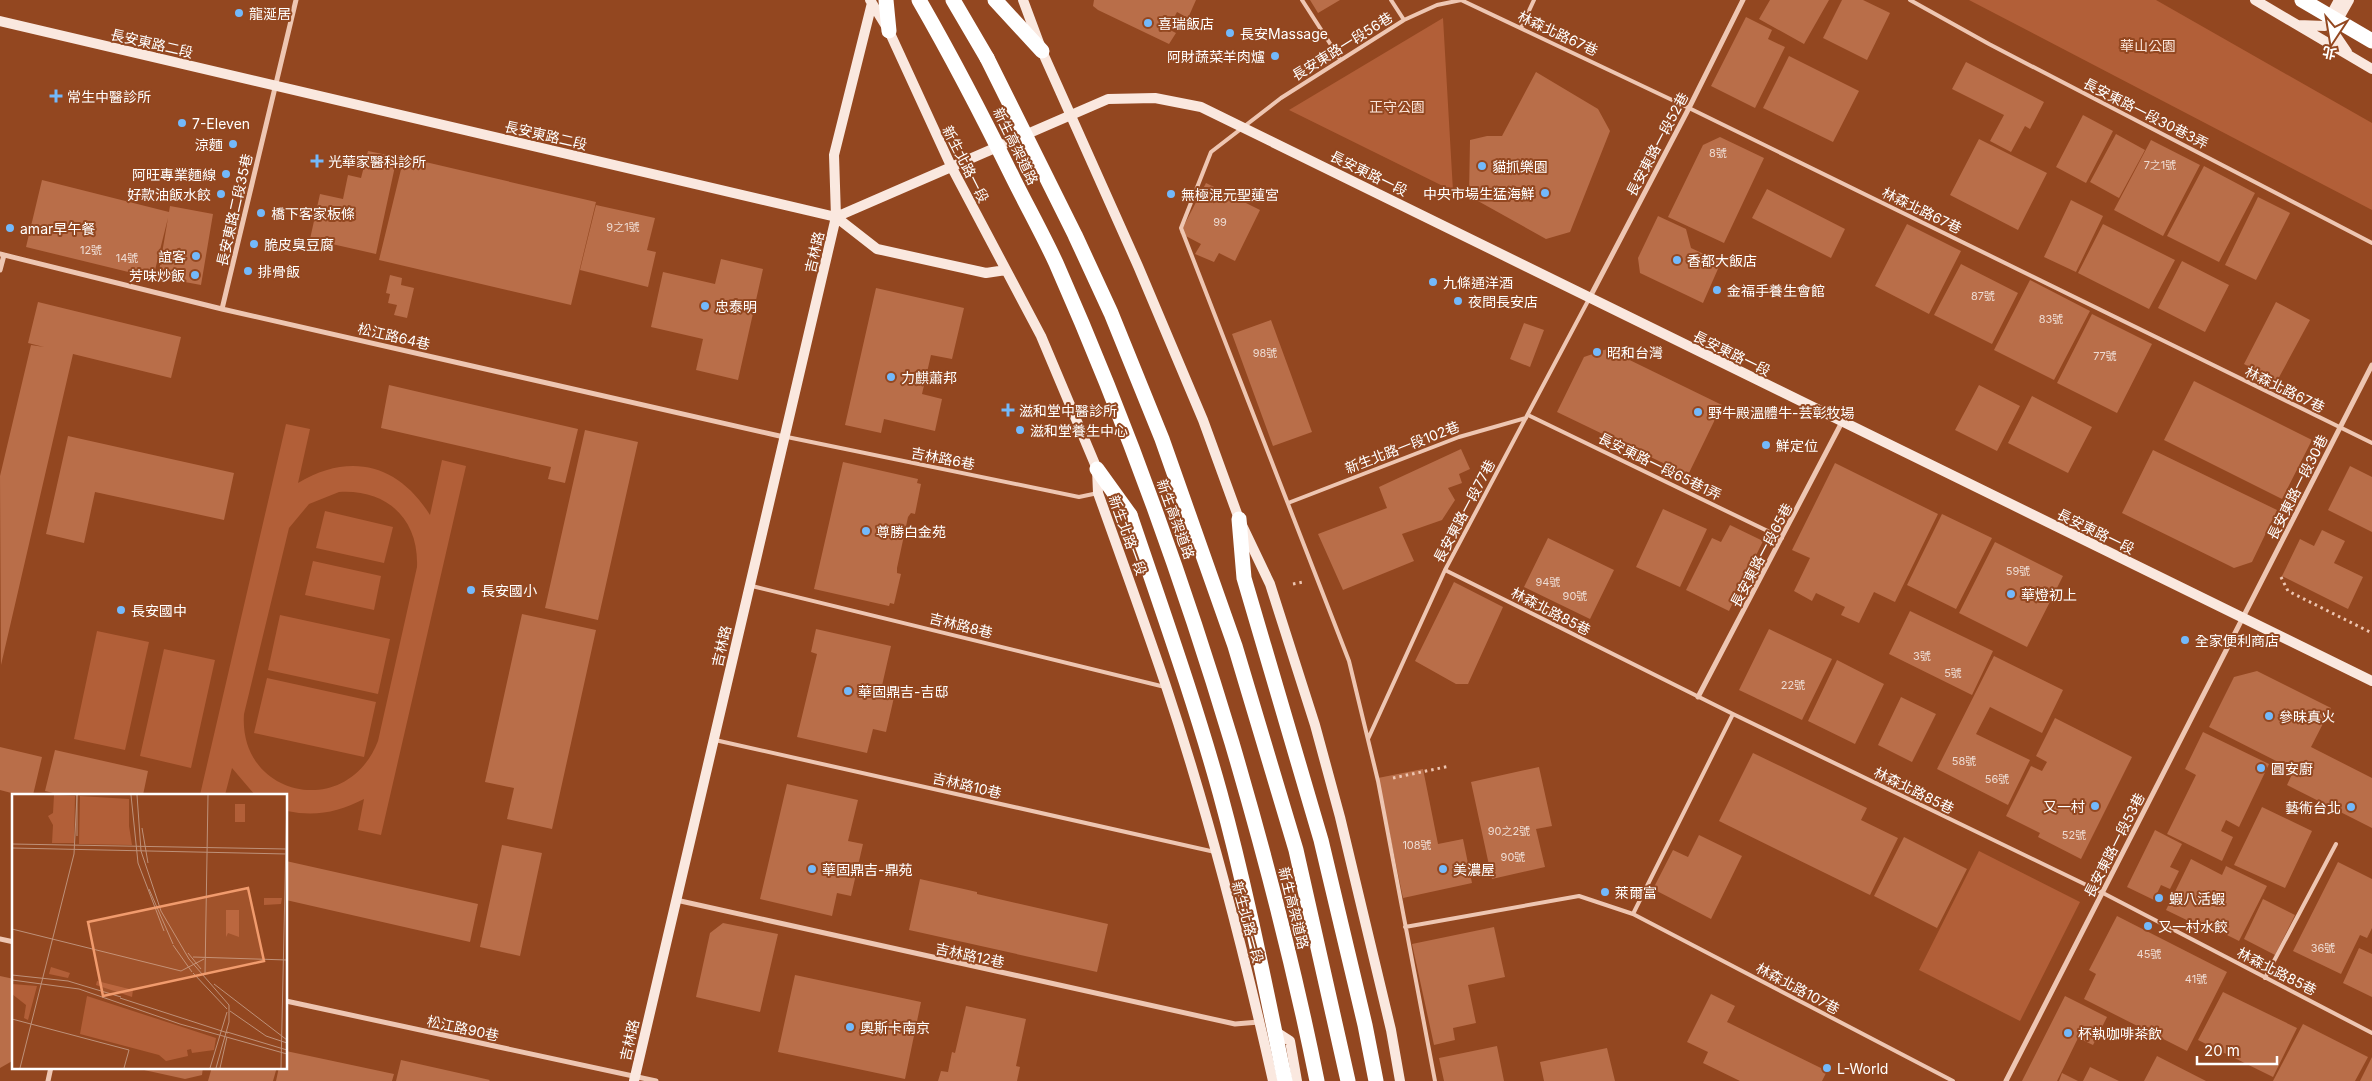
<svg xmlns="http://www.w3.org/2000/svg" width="2372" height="1081" viewBox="0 0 2372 1081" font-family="Inter,'Noto Sans TC',sans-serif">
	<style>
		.green { fill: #b25f38; fill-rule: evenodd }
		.building { fill: #b96e49 }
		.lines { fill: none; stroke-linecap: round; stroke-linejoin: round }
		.path { stroke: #eec6b2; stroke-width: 3; stroke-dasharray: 2.5 4; stroke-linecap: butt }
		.lane { stroke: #eec6b2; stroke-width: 4 }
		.street { stroke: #eec6b2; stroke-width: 5 }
		.secondary { stroke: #fae8df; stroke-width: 10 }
		.highway { stroke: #fff; stroke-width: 15 }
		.highway-bridge { stroke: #fff; stroke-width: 15 }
		.poi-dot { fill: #73b9fb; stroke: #934720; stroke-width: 2 }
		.labels { text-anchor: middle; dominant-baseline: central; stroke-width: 4; stroke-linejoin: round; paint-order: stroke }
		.number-label { font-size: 11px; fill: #eedbd2 }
		.poi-label { font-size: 14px; fill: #fff; stroke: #934720; text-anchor: start }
		.street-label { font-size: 14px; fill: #fff; stroke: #934720 }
		.park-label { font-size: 14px; fill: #fae3d8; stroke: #934720 }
		.inset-road { fill: none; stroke: #be9179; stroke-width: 1 }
		.view { fill: #f19b6d; fill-opacity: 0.15; stroke: #f19b6d; stroke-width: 2.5 }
		.inset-edge { fill: none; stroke: #fff; stroke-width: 2.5 }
	</style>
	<rect width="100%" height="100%" fill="#934720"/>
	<!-- green -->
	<path class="green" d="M1969,0H2156L2372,123V210Z
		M1443,18L1453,191L1289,110Z
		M286,424L310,429L298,483C350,452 398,464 430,515L442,460L466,466L381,835L358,830L364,799C338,812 316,817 287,811L286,795H255L232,768L225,795H200ZM339,492C387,489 419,519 417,567L378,741C347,821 238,797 244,714L289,528L309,504Z
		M325,511L393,527L384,563L316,548Z
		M313,561L381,576L374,610L305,595Z
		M280,615L390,639L378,694L268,670Z
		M97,631L149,642L125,750L74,739Z
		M164,649L215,660L191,768L140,756Z
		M267,678L376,702L364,757L254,733Z
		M1979,851L2080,902L2020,1021L1919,970Z"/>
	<!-- building -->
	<path class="building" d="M1094,0H1196L1188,18L1177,12L1168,29L1176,33L1169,44L1098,10L1093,6Z
		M1310,0H1340L1318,13Z
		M1770,0H1829L1804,44L1759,19Z
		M1842,0H1863L1890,13L1867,60L1823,38Z
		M1746,17L1772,30L1768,39L1785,47L1755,108L1711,86Z
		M1789,56L1859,91L1833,142L1763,108Z
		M1966,62L2044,102L2030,129L2025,126L2011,152L1990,141L2004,115L1952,89Z
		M1536,72L1598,109L1610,131L1570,232L1546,239L1469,196L1470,140L1487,136H1502Z
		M2083,115L2113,131L2086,183L2056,167Z
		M2116,134L2145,150L2119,198L2090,182Z
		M1720,137L1764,158L1724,243L1668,217L1703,145Z
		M1979,139L2047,173L2018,230L1950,195Z
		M2151,140L2200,165L2163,236L2114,210Z
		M368,151L397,157L376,254L310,239L320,194L343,199L348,175L361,178Z
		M404,157L596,202L571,305L379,260Z
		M2204,166L2255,193L2219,262L2167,236Z
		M42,180L169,212L170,206L213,214L201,285L158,277L168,218L153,278L26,247Z
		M1206,183L1260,210L1235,261L1219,253L1214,262L1195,254L1201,244L1180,233Z
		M1767,189L1845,229L1831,258L1752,218Z
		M2258,197L2290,213L2256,280L2225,265Z
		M2071,200L2103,216L2076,272L2044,257Z
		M596,205L655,218L647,250L656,252L648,287L580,270Z
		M1658,216L1686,229L1691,248L1721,262L1703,303L1640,273L1638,258Z
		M1907,224L1961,251L1929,314L1875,286Z
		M2103,224L2175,260L2149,309L2078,273Z
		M721,259L763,269L738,380L696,370L703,339L651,327L663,272L715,284Z
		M2182,261L2229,285L2205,332L2158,308Z
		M1961,264L2018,293L1992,344L1934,315Z
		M390,275L402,278L401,285L414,288L407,318L394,315L397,305L388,303L390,294L386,293Z
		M2030,280L2090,311L2054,380L1994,350Z
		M876,288L964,308L952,359L931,355L922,394L942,399L935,431L884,419L881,433L845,425Z
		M38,302L181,337L171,378L73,354L1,665L0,476L31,345L44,347L28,343Z
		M2276,302L2310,320L2277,381L2244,364Z
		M2092,314L2152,344L2117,413L2057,383Z
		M1271,320L1312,432L1273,446L1232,334Z
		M1524,323L1544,330L1530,367L1510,359Z
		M1607,349L1722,405L1688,475L1557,412L1584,357Z
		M2194,381L2312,440L2282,499L2164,440Z
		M389,385L578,429L565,483L548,479L551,467L381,428Z
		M1979,385L2020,406L1997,451L1955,430Z
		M2032,396L2092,427L2068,473L2008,443Z
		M585,430L638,442L598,620L545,608Z
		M68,436L234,473L224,520L95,492L84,543L46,534Z
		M1461,449L1470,469L1459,474L1462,483L1448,488L1455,500L1442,520L1402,534L1414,561L1343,590L1318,534L1387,508L1379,487Z
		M2153,450L2277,510L2252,562L2234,568L2122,513Z
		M843,462L918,479L917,483L921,484L915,514L911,513L908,517L897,568V573L901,574L894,604L890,603L889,606L814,589Z
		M1835,463L1938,514L1895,602L1874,592L1859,623L1841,615L1845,607L1816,593L1812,601L1794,591L1810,558L1792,550Z
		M2350,466L2372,477V532L2328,510Z
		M1663,509L1707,529L1680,587L1636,567Z
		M1942,514L1992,538L1956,609L1907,585Z
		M1730,525L1763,541L1729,611L1686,590L1712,538L1721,542Z
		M2322,530L2345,541L2334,563L2363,577L2348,609L2282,576L2300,539L2314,546Z
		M1548,538L1614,570L1590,619L1524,587Z
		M1995,542L2063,576L2027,647L1959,613Z
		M1454,582L1503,607L1468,684H1456L1415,661Z
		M1910,611L1993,651L1972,695L1889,654Z
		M522,614L596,630L552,829L507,819L514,788L485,782Z
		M816,629L891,646L881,690L895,693L886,732L873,729L867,753L797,737L817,654L811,652Z
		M1769,629L1832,659L1802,720L1739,690Z
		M1994,656L2063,690L2042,733L1990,707L1976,734L2030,760L2008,805L1937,769Z
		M1837,660L1884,684L1855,744L1808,721Z
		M2257,671L2331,708L2311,747L2372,778V828L2287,785L2294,770L2209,727L2234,677Z
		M1901,697L1936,714L1912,762L1878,745Z
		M2055,718L2132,757L2081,859L2038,837L2040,833L2006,816L2031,766L2042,771L2047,762L2036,756Z
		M2203,732L2269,764L2239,827L2226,820L2221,831L2233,837L2222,861L2167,834L2196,775L2185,769Z
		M0,747L42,757L33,795H19L0,790Z
		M55,750L148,771L143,795H61L45,791Z
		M1753,753L1867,808L1861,820L1898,838L1870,895L1719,821Z
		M1539,767L1552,826L1536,829L1545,867L1492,879L1471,782Z
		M1423,769L1438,844L1463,839L1472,883L1403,898L1378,778Z
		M787,784L858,800L848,841L863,844L851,896L837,893L832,916L760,899Z
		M2262,807L2312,831L2285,888L2234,865Z
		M2155,830L2182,844L2170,867L2179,871L2170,889L2161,885L2154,900L2127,887Z
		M1699,835L1742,856L1711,919L1653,889L1673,850L1688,857Z
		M1904,837L1967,869L1937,928L1874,896Z
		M502,845L542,853L520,956L480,947Z
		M2191,859L2222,875L2226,866L2267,886L2239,941L2199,921L2197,925L2166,910Z
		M286,861L478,904L470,942L286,900Z
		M2338,862L2372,879V928L2367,938L2360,935L2341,974L2293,951Z
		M920,879L977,892V894L1108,924L1097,972L909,930Z
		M2263,899L2295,915L2275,955L2244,939Z
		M2117,916L2227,972L2187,1051L2084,999L2096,974L2089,970Z
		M723,923L778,934L760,1012L696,997L710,933Z
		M1494,927L1505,977L1468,985L1476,1023L1453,1028L1455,1040L1434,1045L1412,944Z
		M2359,948L2372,954V997L2343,983Z
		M795,975L921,1002L905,1079L778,1052Z
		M0,976L14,979V1060L0,1068Z
		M2223,992L2297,1028L2273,1077L2198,1040Z
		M1711,994L1735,1006L1727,1022L1827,1071L1822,1081H1740L1703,1063L1708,1052L1687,1042Z
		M2065,996L2107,1017L2093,1045L2078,1038L2057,1081H2022Z
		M966,1006L1026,1019L1016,1066L1020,1067L1017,1081H938L941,1071L948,1072L952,1052L955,1053Z
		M2303,1024L2368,1057L2355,1081H2273Z
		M1497,1046L1504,1081H1444L1439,1058Z
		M1607,1048L1615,1081H1544L1540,1062Z
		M286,1051L394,1074L392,1081H276L279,1067H286Z
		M2157,1056L2206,1081H2144Z
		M2372,1057V1081H2360Z
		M401,1060L490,1080L489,1081H396Z
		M203,1067L202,1075L185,1079L135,1068Z
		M212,1067H277L273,1081H208Z
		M2090,1067L2119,1081H2083Z
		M2062,1073L2078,1081H2059Z"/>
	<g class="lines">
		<!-- path -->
		<path class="path" d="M2281,577L2288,591L2372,633
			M1293,584L1303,582
			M1393,778L1450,766"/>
		<!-- lane -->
		<path class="lane" d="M1302,0L1340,59
			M1391,0L1404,20
			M1910,0L1989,44L2372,243
			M1521,28L1534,0
			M1528,415L1782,538
			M787,437L1079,497L1098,493
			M1288,503L1459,437L1526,418
			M1445,570L1733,714L2103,893L2372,1033
			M752,586L1165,687
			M1368,739L1445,570L1589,299
			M715,740L1215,852
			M1633,914L1733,714
			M1405,927L1579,896L1633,914L1953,1081
			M2265,978L2336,844
			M1435,1081L1378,781L1349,661L1181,228L1211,152L1281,98L1404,20L1437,5L1461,0L1689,108L2372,443"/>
		<!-- street -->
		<path class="street" d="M0,254L222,309L784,437
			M0,270L4,255
			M1590,297L1689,108L1743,0
			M222,309L296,0
			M1698,697L1842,422
			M676,900L1235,1024L1259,1022
			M0,939L14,942
			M286,1001L656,1081
			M48,1081L51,1067
			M2006,1081L2372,365"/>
		<!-- secondary -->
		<path class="secondary" d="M870,0L889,31L951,166L1041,336L1097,469L1098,493C1121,557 1144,621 1166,686C1209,815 1243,948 1273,1081
			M1023,0L1042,51L1138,266L1203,420L1239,519L1270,584L1315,725L1340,817L1391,1030L1400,1081
			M2255,0L2372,69
			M0,21L836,217L1108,99L1155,98L1201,107L2372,681
			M2298,25L2325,26L2339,0
			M2347,52L2332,30L2349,0
			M836,217L877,249L986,273L1006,270
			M1273,1030L1290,1041L1297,1081
			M634,1081L836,217L834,155L872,3"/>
		<!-- highway -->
		<path class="highway" d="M886,0L889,31
			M953,0L987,58
			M995,0L1042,51
			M1097,469L1130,515
			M1239,519L1244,578L1321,840L1365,1025L1376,1081"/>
		<!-- highway-bridge -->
		<path class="highway-bridge" d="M919,0C953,59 984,119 1014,180C1028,208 1043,235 1056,263C1125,419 1183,580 1232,743C1265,855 1294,967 1317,1081
			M2302,0L2372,41
			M987,58L1075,235L1111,313L1162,439L1235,646L1296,850L1348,1081
			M1130,515C1161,607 1194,699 1220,793C1246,888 1265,985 1285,1081"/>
	</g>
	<!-- markers -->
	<g class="poi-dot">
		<circle cx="239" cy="13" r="5"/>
		<circle cx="1148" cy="23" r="5"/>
		<circle cx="1230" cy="33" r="5"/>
		<circle cx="1275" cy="56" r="5"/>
		<path d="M53.5 88.5h5v5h5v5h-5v5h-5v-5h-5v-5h5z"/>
		<circle cx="182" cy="123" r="5"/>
		<circle cx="233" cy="144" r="5"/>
		<path d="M314.5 153.5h5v5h5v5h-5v5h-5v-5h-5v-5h5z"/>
		<circle cx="1482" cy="166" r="5"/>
		<circle cx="226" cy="174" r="5"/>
		<circle cx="1545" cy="193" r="5"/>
		<circle cx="221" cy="194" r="5"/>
		<circle cx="1171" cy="194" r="5"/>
		<circle cx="261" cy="213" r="5"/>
		<circle cx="10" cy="228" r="5"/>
		<circle cx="254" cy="244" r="5"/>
		<circle cx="196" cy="256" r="5"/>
		<circle cx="1677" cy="260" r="5"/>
		<circle cx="248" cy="271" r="5"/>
		<circle cx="195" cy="275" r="5"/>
		<circle cx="1433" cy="282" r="5"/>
		<circle cx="1717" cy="290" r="5"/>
		<circle cx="1458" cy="301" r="5"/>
		<circle cx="705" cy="306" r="5"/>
		<circle cx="1597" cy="352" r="5"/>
		<circle cx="891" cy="377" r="5"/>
		<path d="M1005.5 402.5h5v5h5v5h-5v5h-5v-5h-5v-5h5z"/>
		<circle cx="1698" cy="412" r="5"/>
		<circle cx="1020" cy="430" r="5"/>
		<circle cx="1766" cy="445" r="5"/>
		<circle cx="866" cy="531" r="5"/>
		<circle cx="471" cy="590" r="5"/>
		<circle cx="2011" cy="594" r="5"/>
		<circle cx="121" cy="610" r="5"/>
		<circle cx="2185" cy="640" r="5"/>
		<circle cx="848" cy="691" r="5"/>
		<circle cx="2269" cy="716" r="5"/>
		<circle cx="2261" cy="768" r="5"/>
		<circle cx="2095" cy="806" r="5"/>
		<circle cx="2351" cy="807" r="5"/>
		<circle cx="812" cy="869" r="5"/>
		<circle cx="1443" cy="869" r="5"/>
		<circle cx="1605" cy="892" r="5"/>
		<circle cx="2159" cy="898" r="5"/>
		<circle cx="2148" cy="926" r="5"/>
		<circle cx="850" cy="1027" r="5"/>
		<circle cx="2068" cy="1033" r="5"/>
		<circle cx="1827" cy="1068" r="5"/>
	</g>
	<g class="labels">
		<!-- number labels -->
		<g class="number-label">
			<text x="1718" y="153">8號</text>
			<text x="2160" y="165">7之1號</text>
			<text x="1220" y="222">99</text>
			<text x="623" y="227">9之1號</text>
			<text x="91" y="250">12號</text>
			<text x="127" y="258">14號</text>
			<text x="1983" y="296">87號</text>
			<text x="2051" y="319">83號</text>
			<text x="1265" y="353">98號</text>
			<text x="2105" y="356">77號</text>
			<text x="2018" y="571">59號</text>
			<text x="1548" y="582">94號</text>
			<text x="1575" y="596">90號</text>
			<text x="1922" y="656">3號</text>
			<text x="1953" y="673">5號</text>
			<text x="1793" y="685">22號</text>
			<text x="1964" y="761">58號</text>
			<text x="1997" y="779">56號</text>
			<text x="1509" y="831">90之2號</text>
			<text x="2074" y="835">52號</text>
			<text x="1417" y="845">108號</text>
			<text x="1513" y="857">90號</text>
			<text x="2323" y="948">36號</text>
			<text x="2149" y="954">45號</text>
			<text x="2196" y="979">41號</text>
		</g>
		<!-- poi labels -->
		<g class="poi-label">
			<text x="249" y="13">龍涎居</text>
			<text x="1158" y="23">喜瑞飯店</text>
			<text x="1240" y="33">長安Massage</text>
			<text x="1265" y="56" text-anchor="end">阿財蔬菜羊肉爐</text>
			<text x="67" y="96">常生中醫診所</text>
			<text x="192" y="123">7-Eleven</text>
			<text x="223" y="144" text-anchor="end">涼麵</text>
			<text x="328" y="161">光華家醫科診所</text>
			<text x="1492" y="166">貓抓樂園</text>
			<text x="216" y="174" text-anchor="end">阿旺專業麵線</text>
			<text x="1535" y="193" text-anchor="end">中央市場生猛海鮮</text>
			<text x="211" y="194" text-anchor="end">好款油飯水餃</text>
			<text x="1181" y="194">無極混元聖蓮宮</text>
			<text x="271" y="213">橋下客家板條</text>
			<text x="20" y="228">amar早午餐</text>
			<text x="264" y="244">脆皮臭豆腐</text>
			<text x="186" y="256" text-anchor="end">誼客</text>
			<text x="1687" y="260">香都大飯店</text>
			<text x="258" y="271">排骨飯</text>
			<text x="185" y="275" text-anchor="end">芳味炒飯</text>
			<text x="1443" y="282">九條通洋酒</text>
			<text x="1727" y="290">金福手養生會館</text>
			<text x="1468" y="301">夜問長安店</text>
			<text x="715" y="306">忠泰明</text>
			<text x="1607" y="352">昭和台灣</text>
			<text x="901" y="377">力麒蕭邦</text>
			<text x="1019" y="410">滋和堂中醫診所</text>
			<text x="1708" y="412">野牛殿溫體牛-芸彰牧場</text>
			<text x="1030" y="430">滋和堂養生中心</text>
			<text x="1776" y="445">鮮定位</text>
			<text x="876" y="531">尊勝白金苑</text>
			<text x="481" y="590">長安國小</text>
			<text x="2021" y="594">華燈初上</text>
			<text x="131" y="610">長安國中</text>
			<text x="2195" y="640">全家便利商店</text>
			<text x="858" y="691">華固鼎吉-吉邸</text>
			<text x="2279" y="716">參昧真火</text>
			<text x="2271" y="768">圓安廚</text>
			<text x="2085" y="806" text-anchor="end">又一村</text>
			<text x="2341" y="807" text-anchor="end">藝術台北</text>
			<text x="822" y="869">華固鼎吉-鼎苑</text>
			<text x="1453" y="869">美濃屋</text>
			<text x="1615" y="892">萊爾富</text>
			<text x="2169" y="898">蝦八活蝦</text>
			<text x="2158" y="926">又一村水餃</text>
			<text x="860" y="1027">奧斯卡南京</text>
			<text x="2078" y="1033">杯執咖啡茶飲</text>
			<text x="1837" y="1068">L-World</text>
		</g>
		<!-- street labels -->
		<g class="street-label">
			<text transform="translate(1558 33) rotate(25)">林森北路67巷</text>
			<text transform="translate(152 43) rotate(13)">長安東路二段</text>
			<text transform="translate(1342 46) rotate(-32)">長安東路一段56巷</text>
			<text transform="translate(2146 113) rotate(27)">長安東路一段30巷3弄</text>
			<text transform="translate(546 135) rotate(13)">長安東路二段</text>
			<text transform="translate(1657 144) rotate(-62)">長安東路一段52巷</text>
			<text transform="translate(1016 146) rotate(64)">新生高架道路</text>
			<text transform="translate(966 164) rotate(63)">新生北路一段</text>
			<text transform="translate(1369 173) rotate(26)">長安東路一段</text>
			<text transform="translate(234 210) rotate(-77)">長安東路二段35巷</text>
			<text transform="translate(1922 210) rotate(26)">林森北路67巷</text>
			<text transform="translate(814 252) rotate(-77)">吉林路</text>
			<text transform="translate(394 336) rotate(13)">松江路64巷</text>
			<text transform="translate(1732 353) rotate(26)">長安東路一段</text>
			<text transform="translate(2285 389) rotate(26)">林森北路67巷</text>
			<text transform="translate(1402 447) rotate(-21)">新生北路一段102巷</text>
			<text transform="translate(943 458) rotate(11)">吉林路6巷</text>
			<text transform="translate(1660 466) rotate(26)">長安東路一段65巷1弄</text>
			<text transform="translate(2297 487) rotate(-63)">長安東路一段30巷</text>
			<text transform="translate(1464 511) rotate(-62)">長安東路一段77巷</text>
			<text transform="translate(1176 519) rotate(70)">新生高架道路</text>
			<text transform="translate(2096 531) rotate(26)">長安東路一段</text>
			<text transform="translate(1128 535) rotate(70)">新生北路一段</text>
			<text transform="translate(1761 555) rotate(-62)">長安東路一段65巷</text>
			<text transform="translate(1551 611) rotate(27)">林森北路85巷</text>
			<text transform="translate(961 625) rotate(14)">吉林路8巷</text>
			<text transform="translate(721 646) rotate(-77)">吉林路</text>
			<text transform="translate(967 785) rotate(13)">吉林路10巷</text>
			<text transform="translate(1914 790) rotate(26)">林森北路85巷</text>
			<text transform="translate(2114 845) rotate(-63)">長安東路一段53巷</text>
			<text transform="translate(1294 908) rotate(76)">新生高架道路</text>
			<text transform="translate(1248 922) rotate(75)">新生北路一段</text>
			<text transform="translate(970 955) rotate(12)">吉林路12巷</text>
			<text transform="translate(2277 971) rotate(27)">林森北路85巷</text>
			<text transform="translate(1798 988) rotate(28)">林森北路107巷</text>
			<text transform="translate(463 1028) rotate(12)">松江路90巷</text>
			<text transform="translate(629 1040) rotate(-77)">吉林路</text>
		</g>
		<!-- park labels -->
		<g class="park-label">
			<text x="2148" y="45">華山公園</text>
			<text x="1397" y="106">正守公園</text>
		</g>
	</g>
	<!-- overview -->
	<g transform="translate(12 794)">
		<rect width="275" height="275" fill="#934720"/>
		<path d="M42,1L63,2L62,49H40L41,31L36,22L41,19ZM68,2L117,5V32L120,51L67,50ZM223,10H233V28H223ZM252,104H270L269,110L252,111ZM214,116H227V143L216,139L214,143ZM39,173L58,179L56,184L37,180ZM85,187L121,196L120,203L84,191ZM0,190L25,192L16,226L12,224L14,211L0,200ZM75,202L204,244L202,256L180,259L179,255L175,256L176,262L154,267L147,261L68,240Z" fill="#b25f38"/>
		<path class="inset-road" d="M65,1V42M119,1L126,69L152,137M125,1L129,57L149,117L177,165L217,211V228L204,274M130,34L136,69M0,50L275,55M0,54L275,60M137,95L161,150M0,135L169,177L192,165M161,151L180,178M176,159L189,175M181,163L275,166M181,179L215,215M193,180L196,1M0,181L56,187L109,203M0,186L67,195L168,230L275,260M202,190L275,246M108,204L216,239M218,217L254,242L275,249M0,225L117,256L112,274M215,238L275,256M8,274L62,60L65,1M198,274L215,218M208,274L215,243M269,274L275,1"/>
		<path class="view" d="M236,94L252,167L91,202L76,128Z"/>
		<rect width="275" height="275" class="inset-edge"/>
	</g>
	<!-- north arrow -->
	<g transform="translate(2332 40) rotate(192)" stroke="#934720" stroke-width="4" paint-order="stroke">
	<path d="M0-4L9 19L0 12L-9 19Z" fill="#ffffff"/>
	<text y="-8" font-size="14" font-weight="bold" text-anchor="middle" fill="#ffffff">北</text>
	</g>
	<!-- scale -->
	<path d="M2197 1056v8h80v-8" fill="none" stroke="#ffffff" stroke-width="2.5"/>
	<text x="2204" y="1056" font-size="15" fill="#ffffff" stroke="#934720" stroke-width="4" paint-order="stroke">20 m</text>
</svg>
